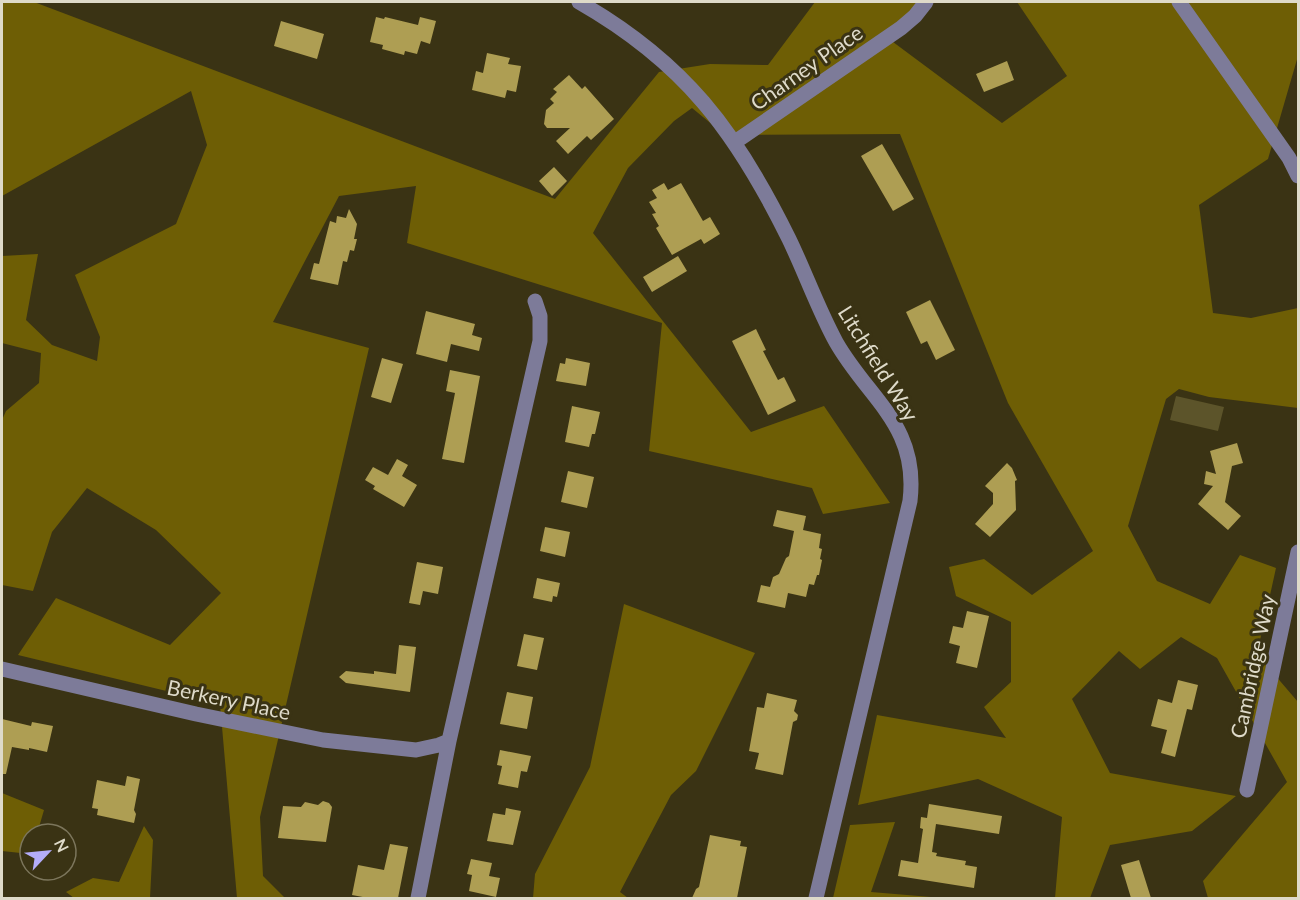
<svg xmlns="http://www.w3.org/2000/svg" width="1300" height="900" viewBox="0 0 1300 900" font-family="Lato,sans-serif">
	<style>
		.green { fill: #5c542a }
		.forest { fill: #6e5e05 }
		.building { fill: #ae9e53 }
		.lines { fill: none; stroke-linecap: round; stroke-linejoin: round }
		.minor { stroke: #7d7b99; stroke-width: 15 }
		.labels { text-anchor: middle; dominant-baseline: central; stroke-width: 6; stroke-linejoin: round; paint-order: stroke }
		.street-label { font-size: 21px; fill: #dedac9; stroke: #3a3314 }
	</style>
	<rect width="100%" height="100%" fill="#3a3314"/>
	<!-- green -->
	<path class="green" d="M1176,396L1224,407L1218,431L1170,420Z"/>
	<!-- forest -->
	<path class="forest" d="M2,2H34L555,199L659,72L710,64L768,65L815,2H926L889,39L1002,123L1067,76L1017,2H1298V56L1268,159L1199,205L1213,313L1251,318L1298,308V408L1209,397L1179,389L1166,399L1128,526L1157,581L1210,604L1240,555L1276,568L1257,654L1298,702V898H1208L1203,881L1287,782L1217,658L1181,637L1140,669L1119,651L1072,699L1110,773L1236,796L1192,831L1110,845L1090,898H1055L1062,817L978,779L858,805L877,715L1006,738L984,707L1011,682V622L956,596L949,567L984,559L1032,595L1093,551L1008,403L900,134L725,135L692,108L674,121L628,168L593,233L751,432L824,406L890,503L823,514L812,488L649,451L662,323L407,243L416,186L339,196L273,322L369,348L260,817L263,876L285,898H237L220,704L18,655L56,598L170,645L221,593L156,530L87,488L52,532L33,591L2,585V420L6,411L39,383L41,353L2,343V256L38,254L26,320L52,345L97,361L100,337L75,275L176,224L207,145L191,91L2,196Z
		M624,604L755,653L696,771L671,795L620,892L628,898H533L535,874L590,767Z
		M2,793L44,810L37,834H30V854L2,851Z
		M895,822L871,892L943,898H833L850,825Z
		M144,826L153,840L150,898H74L66,892L93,878L119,882Z"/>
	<!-- building -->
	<path class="building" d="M376,17L384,19L385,17L418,25L420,17L436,21L430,44L421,41L417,54L405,51L404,55L382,49L383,45L370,42Z
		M281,21L324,34L317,59L274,46Z
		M487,53L510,58L508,64L521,66L516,92L507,90L505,98L472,90L476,71L483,73Z
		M1007,61L1014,80L984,92L976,74Z
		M569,75L582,89L585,86L614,119L591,140L587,136L568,154L556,141L570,128H547L544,124L546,110L554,103L550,99L557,92L553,89Z
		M882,144L914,199L893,211L861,156Z
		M554,167L567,181L552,196L539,181Z
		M664,183L668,190L681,183L703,221L710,217L720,234L704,244L701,239L672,255L656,228L659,226L652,214L656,213L649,202L657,198L652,190Z
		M349,209L357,224L354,239H357L354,251L350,250L347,262L343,261L338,285L310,279L314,263L319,264L330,221L336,223L337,216L346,218Z
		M678,256L687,271L652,292L643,277Z
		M930,300L955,350L936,360L927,341L921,344L906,312Z
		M426,311L475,324L472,335L482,338L479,351L451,344L447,362L416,354Z
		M756,329L766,350L763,351L778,380L784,377L796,401L768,415L732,341Z
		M382,358L403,364L391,403L371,397Z
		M566,358L590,363L586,386L556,381L560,363L565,364Z
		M450,370L480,376L464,463L442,459L455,393L446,391Z
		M572,406L600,412L595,434H592L589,447L565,442Z
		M1237,443L1243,463L1232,466L1225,502L1241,516L1228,530L1198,504L1213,486L1204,484L1206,471L1216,474L1210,451Z
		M397,459L408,465L402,476L417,485L404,507L373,489L375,486L365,480L373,467L388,475Z
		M1007,463L1012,468L1017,480L1015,481L1016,510L990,537L975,524L993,504V493L985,486Z
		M568,471L594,477L587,508L561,502Z
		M777,510L806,516L803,530L821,534L819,548L822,549L820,559L822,560L819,575H817L814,585L809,584L806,597L788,593L785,608L757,602L761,585L770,587L773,577L779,574L786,558L789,556L794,531L773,526Z
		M545,527L570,532L565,557L540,551Z
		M417,562L443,567L438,594L423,591L420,605L409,603Z
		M537,578L560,583L557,597L553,596L552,602L533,598Z
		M967,611L989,616L977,668L956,663L960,646L949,643L953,626L963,628Z
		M524,634L544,638L537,670L517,666Z
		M399,645L416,647L410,692L346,683L339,677L346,671L374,674V671L396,674Z
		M1178,680L1198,685L1192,710L1187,709L1175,757L1161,753L1167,730L1151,726L1158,699L1172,703Z
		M507,692L533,697L527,729L500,724Z
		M767,693L797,700L794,711L798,715L797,720L793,722L783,775L755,769L759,753L749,751L757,707L764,708Z
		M2,719L31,726L32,722L53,726L47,752L29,748V750L12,747L6,774H2Z
		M500,750L531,756L527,772L521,771L518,788L498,784L502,766L497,765Z
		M127,776L140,779L134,810L136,814L134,823L97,815L98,809L92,808L97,780L125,786Z
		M323,801L329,803L332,807L326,842L278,838L283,806L301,807L305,802L318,805Z
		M929,804L1002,816L999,834L936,824L932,852L937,853L936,856L966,861L965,865L977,867L974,888L898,876L901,860L918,863L923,829L920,828L921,817L927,818Z
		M506,808L521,811L513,845L487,841L493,813L505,815Z
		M710,835L741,841L740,846L747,847L737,898H692L696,889L699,887Z
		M390,844L408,847L398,898H368L352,895L358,865L384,870Z
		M471,859L492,863L489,876L500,878L496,897L469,891L472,875L467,874Z
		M1139,860L1151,898H1131L1121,865Z"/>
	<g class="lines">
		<!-- minor -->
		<path class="minor" d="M579,2C684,62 736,131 789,239C805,272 818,309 836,342C869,400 919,425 910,501L816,898
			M1179,2L1289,158L1298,176
			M735,142L901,28L915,16L926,2
			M2,669L196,714L323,740L416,750L439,745L449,741L540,341V316L535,301
			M1247,790L1298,552
			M418,898L449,741"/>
	</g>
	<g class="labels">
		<!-- street labels -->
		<g class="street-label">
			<text transform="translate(806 67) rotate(-35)">Charney Place</text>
			<text transform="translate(879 363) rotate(58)">Litchfield Way</text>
			<text transform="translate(1252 666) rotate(-78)">Cambridge Way</text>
			<text transform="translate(229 699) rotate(12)">Berkery Place</text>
		</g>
	</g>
	<!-- border -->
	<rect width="1300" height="900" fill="none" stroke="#dedac9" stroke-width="6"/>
	<!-- north arrow -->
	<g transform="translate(48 852) rotate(64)"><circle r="28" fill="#3a3314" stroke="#7c765c" stroke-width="1.5"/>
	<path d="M0-4.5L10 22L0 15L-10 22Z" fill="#b3acf9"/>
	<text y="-9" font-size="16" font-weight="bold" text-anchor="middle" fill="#dedac9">N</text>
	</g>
</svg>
